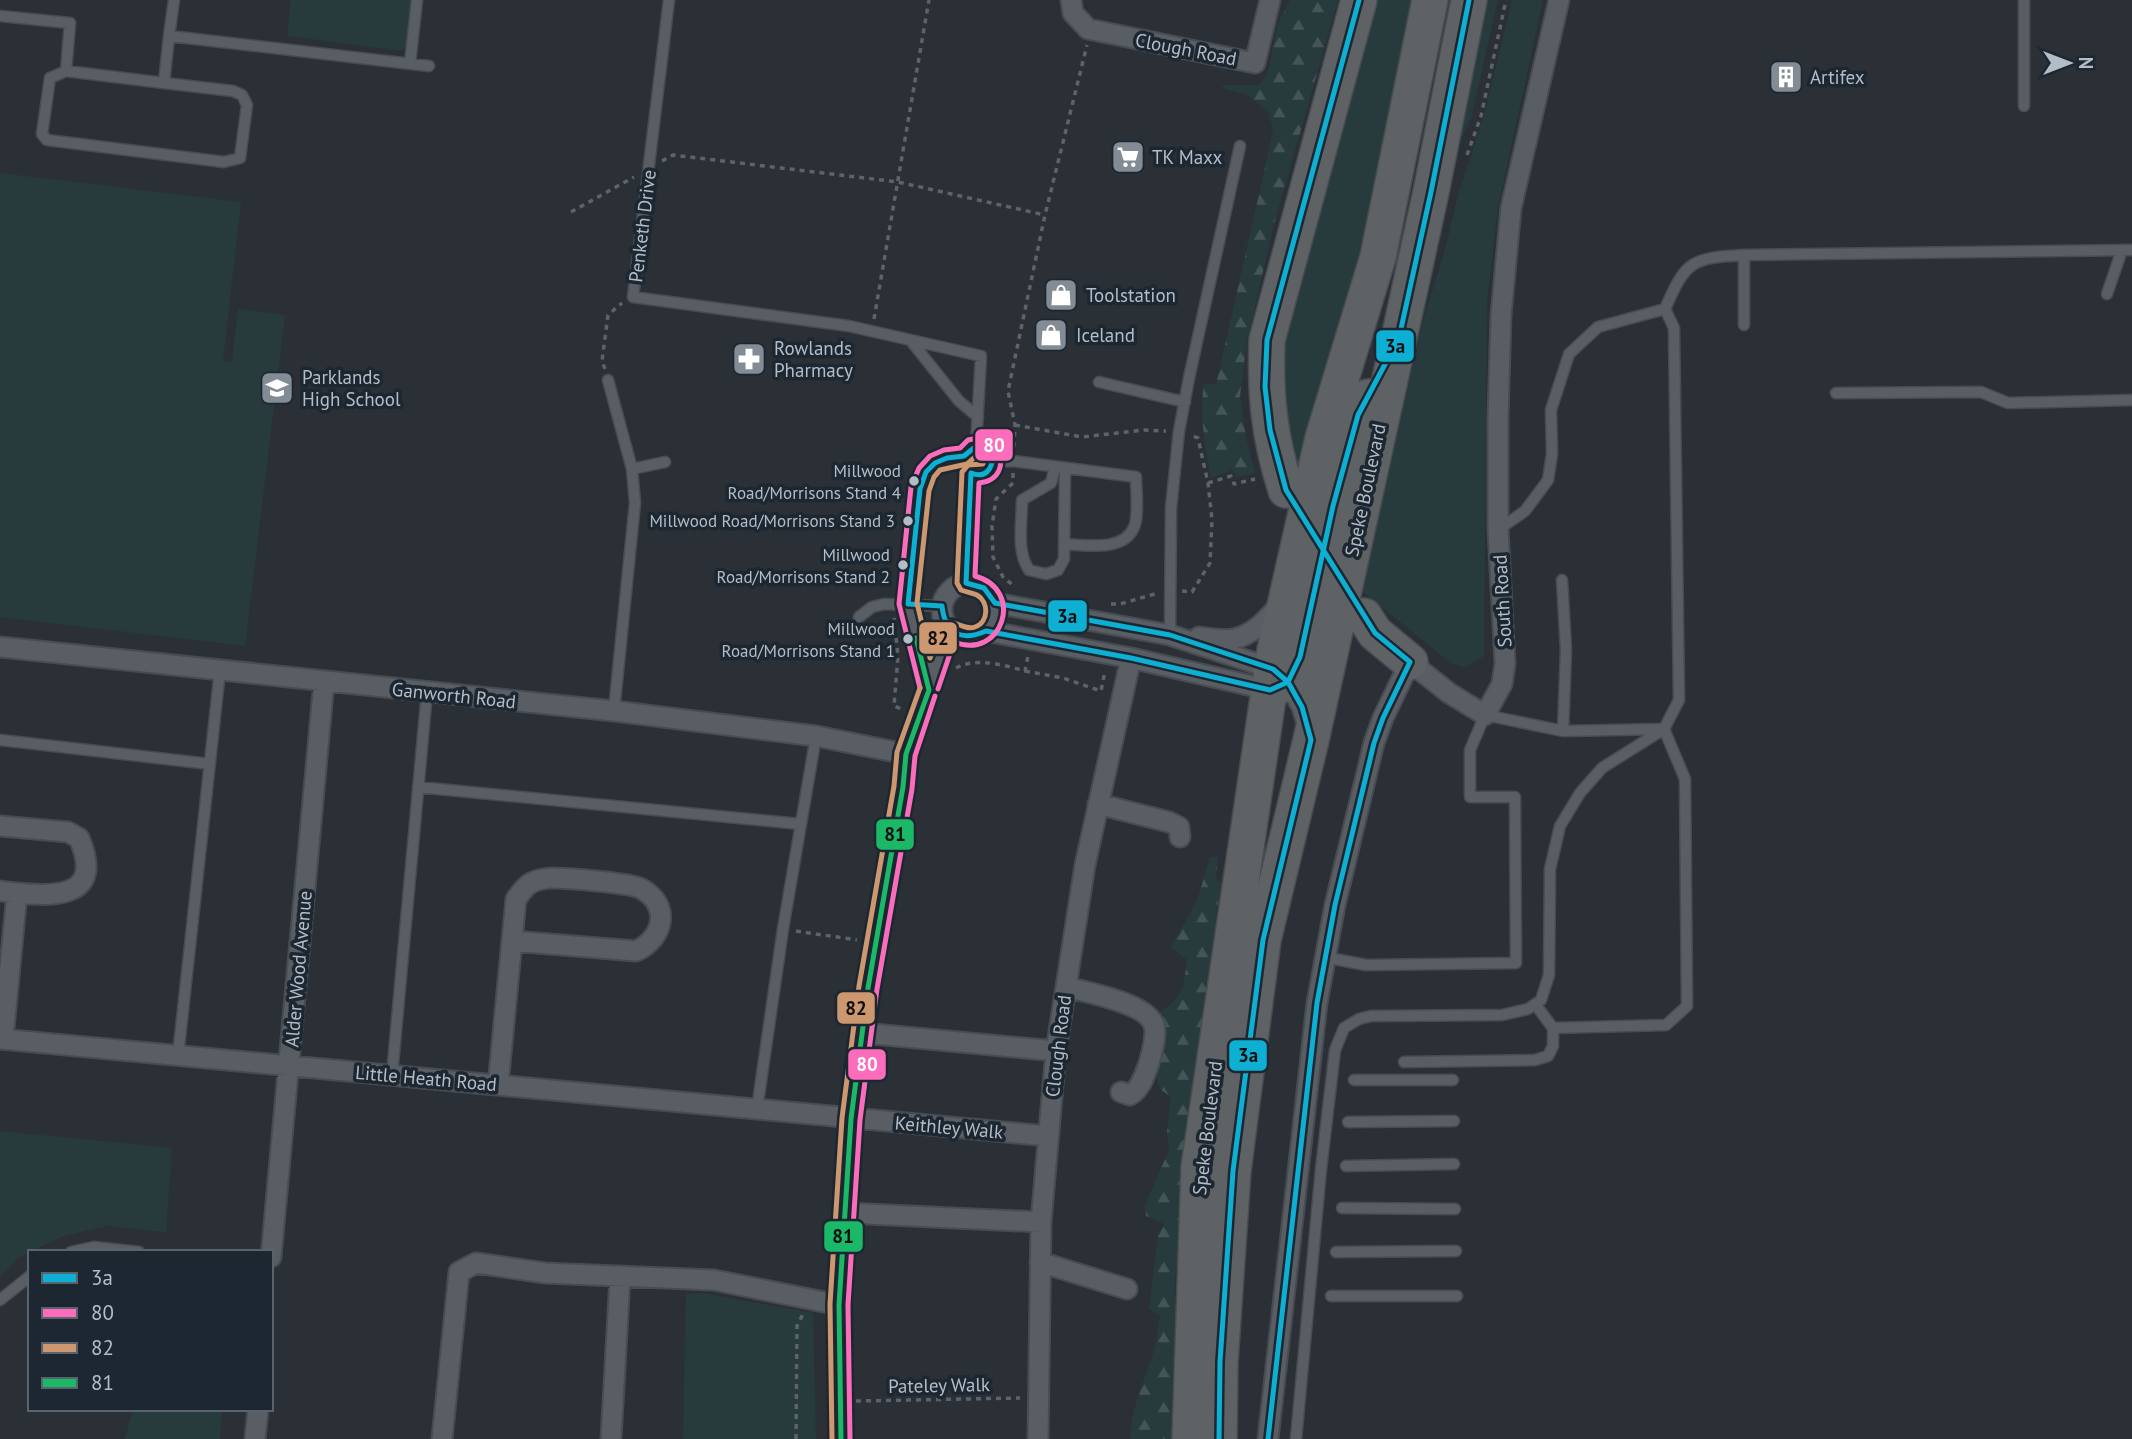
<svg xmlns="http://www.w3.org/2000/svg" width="2132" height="1439" viewBox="0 0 2132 1439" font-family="'PT Sans',sans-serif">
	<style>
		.green { fill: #273b3c }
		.forest { fill: url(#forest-firs) }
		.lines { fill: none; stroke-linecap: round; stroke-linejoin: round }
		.lane-casing { stroke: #484c51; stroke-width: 13 }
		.street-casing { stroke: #484c51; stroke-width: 23 }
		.highway-casing { stroke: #474c52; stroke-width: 38 }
		.path { stroke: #5d6368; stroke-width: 3.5; stroke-dasharray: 5 5; stroke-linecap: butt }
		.lane { stroke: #595e65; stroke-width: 10 }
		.street { stroke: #595e65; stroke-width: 19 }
		.highway { stroke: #5e6265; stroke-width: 35 }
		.bus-1-casing { stroke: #1d2731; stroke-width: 10 }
		.bus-2-casing { stroke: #1d2731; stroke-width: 10 }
		.bus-3-casing { stroke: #1d2731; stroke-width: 10 }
		.bus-4-casing { stroke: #1d2731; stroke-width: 10 }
		.bus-1 { stroke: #0dafd3; stroke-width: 5 }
		.bus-2 { stroke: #fb6dba; stroke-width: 5 }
		.bus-3 { stroke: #cd976f; stroke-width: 5 }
		.bus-4 { stroke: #1ab867; stroke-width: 5 }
		.bus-dot { fill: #b3bdc8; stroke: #1d2731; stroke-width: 2.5 }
		.labels { text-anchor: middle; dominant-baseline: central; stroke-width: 7; stroke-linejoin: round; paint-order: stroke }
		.bus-label { font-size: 17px; fill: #b3bdc8; stroke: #1d2731; text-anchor: end }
		.street-label { font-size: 19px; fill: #b3bdc8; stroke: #1d2731 }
		.poi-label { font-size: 19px; fill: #b3bdc8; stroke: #1d2731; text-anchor: start }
		.line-badge { stroke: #1d2731; stroke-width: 2.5 }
		.badge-label { font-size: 19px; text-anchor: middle; font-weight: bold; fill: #fff }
		.pale-badge-label { font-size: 19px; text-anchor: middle; font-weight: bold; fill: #111 }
	</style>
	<defs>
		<pattern id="forest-firs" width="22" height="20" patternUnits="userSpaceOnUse" patternTransform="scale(1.75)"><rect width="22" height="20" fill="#273b3c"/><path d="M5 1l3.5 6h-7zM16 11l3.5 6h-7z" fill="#445557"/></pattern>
	</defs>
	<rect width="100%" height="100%" fill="#2a3036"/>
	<!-- green -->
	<path class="green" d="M291,0H414L405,49L396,50L287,36Z
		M1367,0H1416L1364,247L1297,485L1287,460L1281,341Z
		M1484,0H1498L1471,118L1448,168Z
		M1512,0H1543L1498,208L1487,302L1484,656L1465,667L1452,664L1362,591L1424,317L1443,257L1459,192L1484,116Z
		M0,173L241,202L223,361L232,362L238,309L285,315L245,646L0,617Z
		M0,1131L172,1148L166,1232L107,1226L63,1236L18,1258L0,1276Z
		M702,1293L813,1313L816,1439H683L686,1294Z
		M133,1409H222L220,1439H125Z"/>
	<!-- forest -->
	<path class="forest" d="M1290,0H1338L1274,224L1247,341L1240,396L1246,439L1255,473L1237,477L1233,470L1211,478C1205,445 1199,416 1204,383L1216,385L1273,132L1269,113L1248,95L1223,88V85H1259L1267,75L1278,23Z
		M1210,857H1218L1216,880L1221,883L1216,915L1220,936L1210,988L1203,1017L1184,1226L1175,1276V1354L1171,1439H1130C1131,1409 1144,1382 1153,1354C1157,1342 1158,1328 1160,1316L1149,1309L1158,1235L1164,1224L1146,1216L1145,1205L1169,1150L1167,1132L1171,1097L1160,1089L1153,1066L1163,1026L1159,1013C1184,996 1183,989 1187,960L1171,947L1197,901Z"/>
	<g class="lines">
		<defs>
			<path id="lane" d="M174,0L169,36L429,66
				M669,0L633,297L849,326L981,356L976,446
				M0,16L70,23L66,71
				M410,64L417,0
				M164,83L66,71L50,78L42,134L47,140L224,162L240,158L247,105L242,95L233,91L164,83L169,36
				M2024,106V0
				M1744,255V325
				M2107,294L2122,250
				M1665,309C1686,260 1692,258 1744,255L2132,250
				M911,341L959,401L978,417
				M608,380L632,469L635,503L614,711
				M1099,382L1185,402
				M1836,393L1981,392L2008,403L2132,400
				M963 461a15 15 0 1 1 30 0a15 15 0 1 1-30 0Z
				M993,462L1013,461L1136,477C1136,489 1139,517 1134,527C1124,552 1086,545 1064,544
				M1055,467L1051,483L1022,500C1022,522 1016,551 1029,570L1046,574L1058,570L1064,559L1065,468
				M632,469L665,462
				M1499,529L1525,511L1548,480L1552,454L1551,410L1569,354L1598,327L1665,309
				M1562,580L1566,650L1563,731
				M966,583L971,473
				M859,617L872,607L884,604L942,606
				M1170,635L1171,508L1179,431L1189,378L1240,146
				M927,682L908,604L920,489C928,461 937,458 964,456
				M0,740L210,764
				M418,787L800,824
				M1324,957L1366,965L1516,963L1515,797H1470V750L1485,715L1563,731L1664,729L1685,779L1687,1006L1666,1025L1553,1028L1535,1004
				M178,1056L220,670
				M1404,1062L1535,1060L1548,1056L1553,1046V1028
				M392,1075L427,692
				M1354,1080H1453
				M757,1109L783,929L816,736
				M1348,1122L1454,1121
				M1346,1166L1454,1164
				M1342,1208L1455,1209
				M71,1252L94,1247L139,1252
				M1336,1252L1456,1251
				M1331,1296H1457
				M0,1300L30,1276
				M1296,1439L1321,1169L1335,1050L1344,1028L1359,1019L1371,1016L1502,1015L1528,1009L1541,1000L1549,975L1550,869L1560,826L1580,793L1602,768L1664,729L1679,700L1674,328L1665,309"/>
			<path id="street" d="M1071,0L1073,13L1088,29L1255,63L1270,0
				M942 610a27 27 0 1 1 54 0a27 27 0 1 1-54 0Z
				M995,603L1170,635L1273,669L1288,682L1302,707L1309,730
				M986,631L1131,658L1270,690
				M1199,637C1209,638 1222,641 1233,639C1253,635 1268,619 1281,603
				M0,647L614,711L816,736L906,754
				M1098,804L1169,822L1179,827L1180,837
				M0,826L68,832L79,838C108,905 43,896 0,891
				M1066,987C1086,992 1147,1003 1154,1025C1157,1036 1152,1052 1149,1063C1145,1074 1141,1089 1130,1095L1121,1092
				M863,1033L1056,1051
				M0,1039L1048,1136
				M3,1039L17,893
				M498,1085L516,899C520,894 525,886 531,883C536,880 546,878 552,878C565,878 634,883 642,889C671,906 664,938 636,951L512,941
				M846,1213L1041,1222
				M271,1257L324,681
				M1040,1262L1127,1289
				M255,1439L258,1409
				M442,1439L459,1272L476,1263L545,1273L714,1280L839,1305
				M611,1439L620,1277
				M841,1439L839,1305L851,1119L868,988L903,787L906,754L949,630
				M1038,1439L1041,1222L1056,1051L1085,865L1131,658
				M1268,1439L1317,1003L1335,905L1374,743L1383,718L1410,662L1449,693L1485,715L1502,684L1505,664L1498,529V416L1501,315L1511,208L1559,0"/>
			<path id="highway" d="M1286,490C1269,436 1265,396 1267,340L1359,0
				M1364,616L1375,633L1410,662
				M1270,690L1288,682L1300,657L1333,506L1358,415L1368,397
				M1190,1439L1199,1167L1275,650L1323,438L1378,257L1430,0
				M1219,1439L1220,1362L1233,1171L1263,940L1311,740L1431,192L1469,0"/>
		</defs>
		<!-- lane casing -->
		<use href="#lane" class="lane-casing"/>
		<!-- street casing -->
		<use href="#street" class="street-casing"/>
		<!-- highway casing -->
		<use href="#highway" class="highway-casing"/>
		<!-- path -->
		<path class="path" d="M1467,155L1481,116L1506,0
			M662,161L673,155L898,182L1045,215
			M571,212L634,177
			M874,319L929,0
			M605,369L602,361L608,315L622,303
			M1015,425L1082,437L1144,430L1166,431
			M1014,447L1015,425L1008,391L1045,215L1087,45
			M1013,473V483L996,499L992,526L993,557L1003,577L1014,586
			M1208,483L1231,476L1234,484L1255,479
			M1182,591L1192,592L1210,563L1212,520L1208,483L1198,438L1190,435
			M1111,604H1120L1158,593
			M894,618L898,656L894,706L902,709
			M956,668C976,657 1004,665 1025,671L1028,656
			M1025,671L1063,678L1101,691L1105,671
			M796,931L857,940
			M856,1401L1020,1398
			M796,1439L797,1326L803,1314"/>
		<!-- lane -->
		<use href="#lane" class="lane"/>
		<!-- street -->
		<use href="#street" class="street"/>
		<!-- highway -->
		<use href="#highway" class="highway"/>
		<defs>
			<path id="bus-1" d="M975,447L987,449L993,456C992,469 986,479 971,473L966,583L984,588L995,603L1170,635L1273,669L1288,682L1270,690L1131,658L986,631C961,642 945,634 942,606L908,604L920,489L926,472L935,463L947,458L964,456Z
				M1288,682L1300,657L1333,506L1358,415L1399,338L1431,192L1469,0
				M1219,1439L1220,1362L1233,1171L1263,940L1311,740L1302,707L1288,682
				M1268,1439L1317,1003L1335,905L1374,743L1383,718L1410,662L1375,633L1286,490L1270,430L1265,387L1267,340L1359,0"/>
			<path id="bus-2" d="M920,688L899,604L911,487L919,468L930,456L944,450L960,448L968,440L983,437L997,447C1005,464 1000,481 979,483L975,576C1026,590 1002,661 954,642L938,689
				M850,1439L848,1305L860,1120L877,989L912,789L915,756L935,696"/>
			<path id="bus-3" d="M980,455L984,460L983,464L968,465L962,472L957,583L961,590C966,592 973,593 977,595C989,602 989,622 975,627C964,631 955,619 944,623L930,658L917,603L929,491L934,477L940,470L967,464L976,456Z
				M832,1439L830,1304L842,1118L859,986L894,786L897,752L920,688"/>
			<path id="bus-4" d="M841,1439L839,1305L851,1119L868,988L903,787L906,754L929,690L916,638"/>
		</defs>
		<!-- bus-1 casing -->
		<use href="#bus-1" class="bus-1-casing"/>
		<!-- bus-2 casing -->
		<use href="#bus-2" class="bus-2-casing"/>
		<!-- bus-3 casing -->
		<use href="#bus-3" class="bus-3-casing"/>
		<!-- bus-4 casing -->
		<use href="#bus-4" class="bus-4-casing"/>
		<!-- bus-1 -->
		<use href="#bus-1" class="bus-1"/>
		<!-- bus-2 -->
		<use href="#bus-2" class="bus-2"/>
		<!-- bus-3 -->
		<use href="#bus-3" class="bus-3"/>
		<!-- bus-4 -->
		<use href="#bus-4" class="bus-4"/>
	</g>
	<!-- icons -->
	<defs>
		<symbol id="building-square" viewBox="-11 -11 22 22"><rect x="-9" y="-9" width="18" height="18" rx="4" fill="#838c95" stroke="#1d2731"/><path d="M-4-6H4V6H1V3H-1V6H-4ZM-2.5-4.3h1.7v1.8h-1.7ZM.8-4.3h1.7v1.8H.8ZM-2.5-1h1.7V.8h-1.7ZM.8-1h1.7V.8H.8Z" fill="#fff"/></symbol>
		<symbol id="supermarket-square" viewBox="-11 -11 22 22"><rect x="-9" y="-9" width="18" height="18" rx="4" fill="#838c95" stroke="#1d2731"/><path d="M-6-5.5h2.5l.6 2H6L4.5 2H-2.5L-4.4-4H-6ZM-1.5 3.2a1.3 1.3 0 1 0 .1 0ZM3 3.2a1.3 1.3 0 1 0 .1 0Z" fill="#fff"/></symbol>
		<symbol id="shop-square" viewBox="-11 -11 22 22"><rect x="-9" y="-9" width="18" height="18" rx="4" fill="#838c95" stroke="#1d2731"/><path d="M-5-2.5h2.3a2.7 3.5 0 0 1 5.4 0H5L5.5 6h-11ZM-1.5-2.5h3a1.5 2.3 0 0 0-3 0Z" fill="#fff"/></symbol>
		<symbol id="pharmacy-square" viewBox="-11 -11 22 22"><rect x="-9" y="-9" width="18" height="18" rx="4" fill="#838c95" stroke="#1d2731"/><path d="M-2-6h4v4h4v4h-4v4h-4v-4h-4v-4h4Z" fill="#fff"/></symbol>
		<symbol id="school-square" viewBox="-11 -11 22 22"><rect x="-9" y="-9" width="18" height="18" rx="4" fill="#838c95" stroke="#1d2731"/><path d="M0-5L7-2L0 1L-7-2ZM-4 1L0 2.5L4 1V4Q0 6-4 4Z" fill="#fff"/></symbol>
	</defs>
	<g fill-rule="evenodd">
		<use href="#building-square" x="1767" y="58" width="38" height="38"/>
		<use href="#supermarket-square" x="1109" y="138" width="38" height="38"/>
		<use href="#shop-square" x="1042" y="276" width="38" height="38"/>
		<use href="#shop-square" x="1032" y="316" width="38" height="38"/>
		<use href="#pharmacy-square" x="730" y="340" width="38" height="38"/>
		<use href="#school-square" x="258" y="369" width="38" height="38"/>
	</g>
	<!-- markers -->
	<g class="bus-dot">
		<circle cx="914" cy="481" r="6"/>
		<circle cx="908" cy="521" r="6"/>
		<circle cx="903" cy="565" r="6"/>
		<circle cx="908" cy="639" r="6"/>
	</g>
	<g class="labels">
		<!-- bus labels -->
		<g class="bus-label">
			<text x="901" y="471">Millwood<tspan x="901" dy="22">Road/Morrisons Stand 4</tspan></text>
			<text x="895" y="521">Millwood Road/Morrisons Stand 3</text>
			<text x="890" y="555">Millwood<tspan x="890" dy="22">Road/Morrisons Stand 2</tspan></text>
			<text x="895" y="629">Millwood<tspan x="895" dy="22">Road/Morrisons Stand 1</tspan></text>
		</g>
		<!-- street labels -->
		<g class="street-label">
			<text transform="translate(1186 49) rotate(11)">Clough Road</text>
			<text transform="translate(642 226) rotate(-83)">Penketh Drive</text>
			<text transform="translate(1365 490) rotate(-78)">Speke Boulevard</text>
			<text transform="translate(1502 601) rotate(-93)">South Road</text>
			<text transform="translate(454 695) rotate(6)">Ganworth Road</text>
			<text transform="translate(298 969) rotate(-85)">Alder Wood Avenue</text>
			<text transform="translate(1058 1046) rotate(-83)">Clough Road</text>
			<text transform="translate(426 1078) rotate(5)">Little Heath Road</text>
			<text transform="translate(949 1127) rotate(5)">Keithley Walk</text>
			<text transform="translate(1207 1128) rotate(-83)">Speke Boulevard</text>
			<text transform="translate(939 1385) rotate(-1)">Pateley Walk</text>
		</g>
		<!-- poi labels -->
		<g class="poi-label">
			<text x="1810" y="77">Artifex</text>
			<text x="1152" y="157">TK Maxx</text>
			<text x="1086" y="295">Toolstation</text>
			<text x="1076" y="335">Iceland</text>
			<text x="774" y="348">Rowlands<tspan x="774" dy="22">Pharmacy</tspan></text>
			<text x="302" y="377">Parklands<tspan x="302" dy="22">High School</tspan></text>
		</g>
	</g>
	<g class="line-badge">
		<rect x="1375" y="329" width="40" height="34" rx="7" fill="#0dafd3"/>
		<rect x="974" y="428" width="40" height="34" rx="7" fill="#fb6dba"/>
		<rect x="1047" y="599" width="41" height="34" rx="7" fill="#0dafd3"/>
		<rect x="918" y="621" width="40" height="34" rx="7" fill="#cd976f"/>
		<rect x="875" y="818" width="40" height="33" rx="7" fill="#1ab867"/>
		<rect x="836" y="991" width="40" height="34" rx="7" fill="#cd976f"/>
		<rect x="1228" y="1039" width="40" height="33" rx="7" fill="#0dafd3"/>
		<rect x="847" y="1048" width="40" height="33" rx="7" fill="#fb6dba"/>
		<rect x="823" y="1220" width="41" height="33" rx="7" fill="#1ab867"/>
	</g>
	<g class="badge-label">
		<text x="994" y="452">80</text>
		<text x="867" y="1071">80</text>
	</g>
	<g class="pale-badge-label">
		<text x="1395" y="353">3a</text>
		<text x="1067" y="623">3a</text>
		<text x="938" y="645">82</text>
		<text x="895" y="841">81</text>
		<text x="856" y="1015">82</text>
		<text x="1248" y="1062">3a</text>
		<text x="843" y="1243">81</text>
	</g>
	<!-- legend -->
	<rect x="28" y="1250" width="245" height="161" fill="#1d2731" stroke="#59636d" stroke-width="2"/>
	<rect x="42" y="1273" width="35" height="10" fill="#0dafd3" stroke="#59636d" stroke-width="2"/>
	<text x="91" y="1285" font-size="21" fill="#b3bdc8">3a</text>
	<rect x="42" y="1308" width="35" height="10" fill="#fb6dba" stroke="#59636d" stroke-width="2"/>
	<text x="91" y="1320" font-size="21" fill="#b3bdc8">80</text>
	<rect x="42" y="1343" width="35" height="10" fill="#cd976f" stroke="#59636d" stroke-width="2"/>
	<text x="91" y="1355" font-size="21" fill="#b3bdc8">82</text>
	<rect x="42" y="1378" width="35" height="10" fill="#1ab867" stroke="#59636d" stroke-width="2"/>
	<text x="91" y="1390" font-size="21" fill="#b3bdc8">81</text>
	<!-- north arrow -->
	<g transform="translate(2069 63) rotate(90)" stroke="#1d2731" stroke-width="5" paint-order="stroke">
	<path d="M0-5L12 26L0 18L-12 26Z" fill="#b3bdc8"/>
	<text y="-10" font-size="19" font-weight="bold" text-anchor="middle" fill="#b3bdc8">N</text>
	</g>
</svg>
